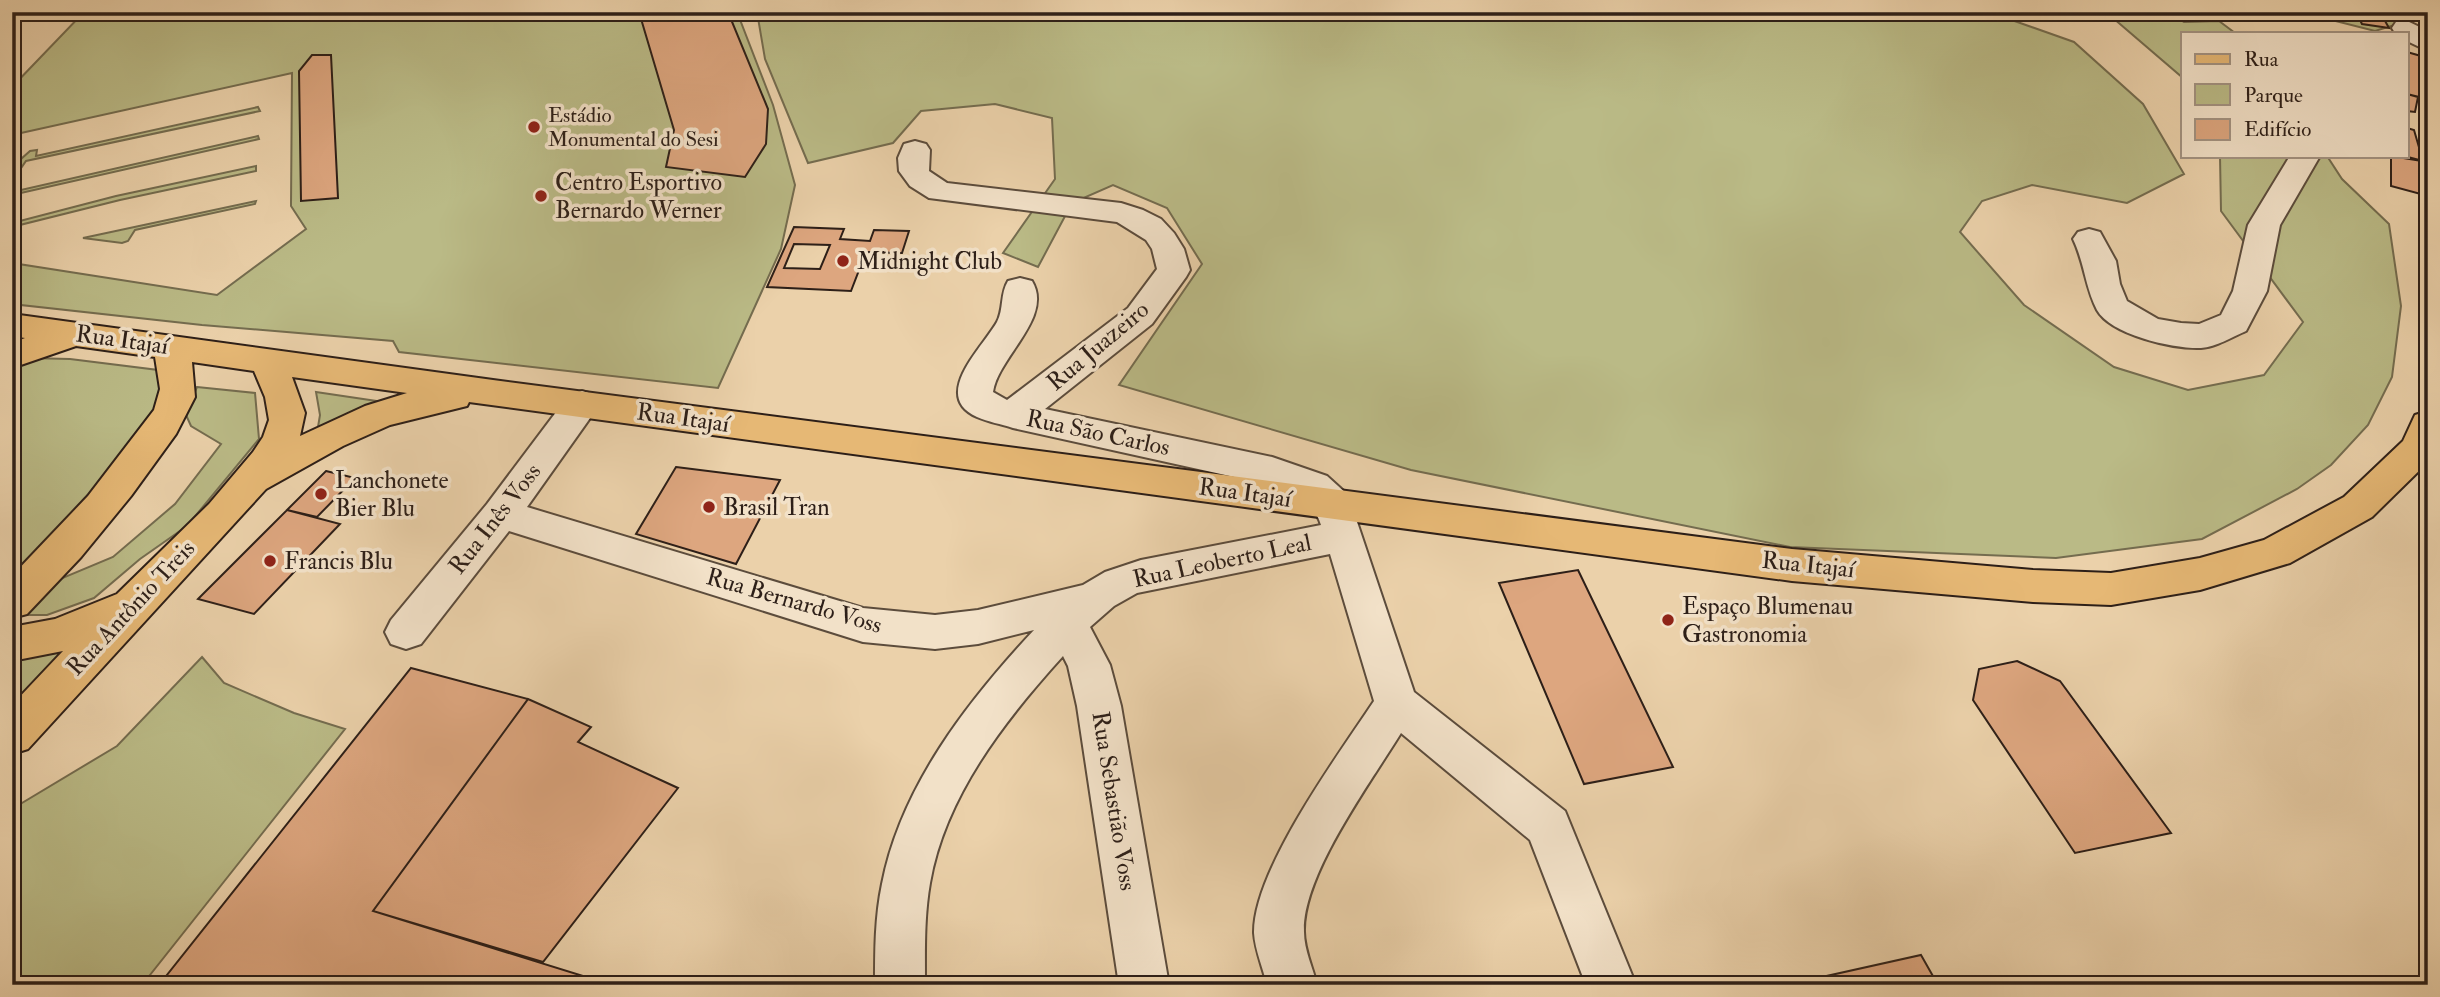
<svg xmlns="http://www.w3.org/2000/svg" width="2440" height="997" viewBox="0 0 2440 997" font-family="'IM FELL Double Pica',serif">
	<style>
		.green { fill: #baba86; stroke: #746c4f; stroke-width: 2 }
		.building { fill: #dda67f; stroke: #2d1f18; stroke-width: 2; fill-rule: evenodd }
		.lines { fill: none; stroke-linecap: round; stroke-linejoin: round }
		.minor-casing { stroke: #5c4c3c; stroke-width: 4 }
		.major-casing { stroke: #2d1f18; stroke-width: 4 }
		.minor { fill: #f2e1c8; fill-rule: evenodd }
		.major { fill: #e6b875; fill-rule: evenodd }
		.poi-dot { fill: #8f2418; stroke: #f2e1c8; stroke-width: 2.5 }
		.labels { text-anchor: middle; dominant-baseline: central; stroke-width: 7; stroke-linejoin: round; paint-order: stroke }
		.far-poi-label { font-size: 21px; fill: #2d1f18; stroke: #f2e1c8; text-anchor: start }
		.poi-label { font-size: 24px; fill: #2d1f18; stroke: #f2e1c8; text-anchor: start }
		.street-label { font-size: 24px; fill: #2d1f18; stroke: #f2e1c8 }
	</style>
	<rect width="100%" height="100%" fill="#ebd1aa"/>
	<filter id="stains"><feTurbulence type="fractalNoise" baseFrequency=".00286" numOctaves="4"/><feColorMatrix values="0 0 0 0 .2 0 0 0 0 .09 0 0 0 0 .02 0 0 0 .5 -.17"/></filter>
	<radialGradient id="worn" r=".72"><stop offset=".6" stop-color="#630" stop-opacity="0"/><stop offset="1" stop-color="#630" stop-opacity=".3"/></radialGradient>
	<!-- green -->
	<path class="green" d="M84,12H737L773,105L795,185L781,249L718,388L399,352L393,341L202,325L12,304V263L217,295L306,229L291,206L292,73L12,135V87Z
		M757,12H1989L2074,42L2143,104L2184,174L2127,203L2032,185L1982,201L1960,232L2024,305L2114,367L2188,390L2264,375L2303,322L2221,211L2220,156H2327L2342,179L2389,224L2401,306L2392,377L2368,425L2331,465L2297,489L2202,539L2056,558L1790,547L1411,470L1119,385L1202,264L1167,208L1113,185L1072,203L1038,267L1003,253L1055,179L1052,118L995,104L921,111L893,143L808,163L765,59Z
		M2106,12H2168L2184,22L2219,21L2235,33H2183V78Z
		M2300,12H2428V20H2411L2375,31Z
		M258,107L260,111L26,161L19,171L12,172V167L30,151L37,150L36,156Z
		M258,136L259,139L12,195V192Z
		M256,166V171L120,200L20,225L12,234V223L116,196Z
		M256,201L255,204L135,230L128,241L122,243L83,238Z
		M28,358L70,359L158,370L164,399L140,443L12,585V364Z
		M197,387L255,393L259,439L187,526L140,559L94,598L47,615H15L48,584L113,557L175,504L221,444L191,426L186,415Z
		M316,392L390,403L317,433L320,415Z
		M86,642L12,720V661Z
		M202,657L224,683L294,713L345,729L142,985H12V809L117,746Z"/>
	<!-- building -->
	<path class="building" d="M639,12H728L768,109L766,144L745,177L666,167L674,130Z
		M2356,12H2380L2389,28L2362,24Z
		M2407,52L2428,58L2419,97L2407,94Z
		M312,55H331L338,198L301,201L299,71Z
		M2407,94L2418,97L2415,112L2407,111Z
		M2407,128L2414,130L2423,161L2404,156H2407Z
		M2391,156L2428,162V196L2391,186Z
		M794,227L844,229L840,239L870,241L874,230L909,231L902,253L866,252L851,291L767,287ZM794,244L830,245L820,269L784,268Z
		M676,467L780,480L736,564L636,534Z
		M326,471L355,478L317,517L287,510Z
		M287,510L340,524L254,614L198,599Z
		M1578,570L1673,767L1584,784L1499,583Z
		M2017,661L2060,681L2171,833L2075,853L1973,700L1979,669Z
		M411,668L528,699L373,911L612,985H159Z
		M528,699L591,727L578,742L678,788L543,962L373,911Z
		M1921,955L1938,985H1826L1822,977Z"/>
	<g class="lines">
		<defs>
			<path id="minor" d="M2405,20L2428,31V51L2407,41V33H2395L2392,28L2396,22Z
				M915,141L926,144L930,150L929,171L947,183L1121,203L1143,210L1161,219L1174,233L1184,249L1190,270L1186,277L1152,324L1045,409L1272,457L1327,476L1348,495L1414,692L1565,811L1636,985H1586L1530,840L1401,733C1371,782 1302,875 1304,932C1304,950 1313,968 1317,985H1267C1263,968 1255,950 1254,933C1253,870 1339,754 1374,701L1330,554L1137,593L1114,606L1090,627L1110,665L1121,706L1169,985H1119L1077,706L1068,666L1063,656C1005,720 945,796 930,883C924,917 925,951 925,985H875C875,951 875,917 882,884C901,786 968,701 1034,630L978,644L935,649L863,642L509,531L421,644L406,649L391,644L385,632L391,620L487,504L569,395L582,391L595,395L600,404L527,507L863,608L935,615L978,610L1083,585L1105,572L1141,560L1321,525C1313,499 1290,493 1266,484L1013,428C1001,424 988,422 977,417C930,396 983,347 997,322C1004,309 1000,294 1008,281L1020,278L1032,281C1054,317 998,357 993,392L1007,400L1128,308L1157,269L1152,249L1146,240L1117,222L929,198L910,186L899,171L898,158L904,144Z
				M2290,156H2320L2280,225L2267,291L2246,331C2232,337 2216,347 2201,348C2174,349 2111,335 2097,310C2085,287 2085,264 2073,239L2078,232L2089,229L2100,232L2116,261L2120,284L2127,301L2158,319L2181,323L2199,324L2221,315L2233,291L2248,225Z"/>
			<path id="major" d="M12,314L493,380L1792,549L2033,570L2111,573L2200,558L2264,540L2344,497L2403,441L2415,415L2428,411V462L2372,517L2290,563L2200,590L2111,605L2033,602L1792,581L469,402L467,406L390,425L343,446L266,489L28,749L12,754V705L63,651L12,661V627L55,619L117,594L209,504L253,452L263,437L269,420L265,397L254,371L192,362L195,397L176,434L131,496L81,557L27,614L12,618V576L88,496L154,410L160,389L155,357L76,346L12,368V343L25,338L12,336ZM292,377L407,393L365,406L300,436L305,413Z"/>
		</defs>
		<!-- minor casing -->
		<use href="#minor" class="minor-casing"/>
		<!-- major casing -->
		<use href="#major" class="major-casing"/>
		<!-- minor -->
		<use href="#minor" class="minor"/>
		<!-- major -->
		<use href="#major" class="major"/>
	</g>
	<!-- markers -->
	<g class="poi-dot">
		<circle cx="534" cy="127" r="7"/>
		<circle cx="541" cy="196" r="7"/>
		<circle cx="843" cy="261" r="7"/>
		<circle cx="321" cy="494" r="7"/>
		<circle cx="709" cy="507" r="7"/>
		<circle cx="270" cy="561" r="7"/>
		<circle cx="1668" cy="620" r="7"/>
	</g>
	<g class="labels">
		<!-- far-poi labels -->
		<g class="far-poi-label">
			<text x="548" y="115">Estádio<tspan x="548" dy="24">Monumental do Sesi</tspan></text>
		</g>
		<!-- poi labels -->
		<g class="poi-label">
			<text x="555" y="182">Centro Esportivo<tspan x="555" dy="28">Bernardo Werner</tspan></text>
			<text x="857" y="261">Midnight Club</text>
			<text x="335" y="480">Lanchonete<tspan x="335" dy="28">Bier Blu</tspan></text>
			<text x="723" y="507">Brasil Tran</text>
			<text x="284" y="561">Francis Blu</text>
			<text x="1682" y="606">Espaço Blumenau<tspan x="1682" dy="28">Gastronomia</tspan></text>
		</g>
		<!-- street labels -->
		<g class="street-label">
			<text transform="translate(122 340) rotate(8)">Rua Itajaí</text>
			<text transform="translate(1098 346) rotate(-40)">Rua Juazeiro</text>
			<text transform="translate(683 418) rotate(8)">Rua Itajaí</text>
			<text transform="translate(1098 433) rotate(12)">Rua São Carlos</text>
			<text transform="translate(1245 493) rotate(8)">Rua Itajaí</text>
			<text transform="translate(495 519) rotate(-52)">Rua Inês Voss</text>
			<text transform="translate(1222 561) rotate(-12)">Rua Leoberto Leal</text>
			<text transform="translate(1808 565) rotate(6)">Rua Itajaí</text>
			<text transform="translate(794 601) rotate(16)">Rua Bernardo Voss</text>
			<text transform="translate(131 608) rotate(-47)">Rua Antônio Treis</text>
			<text transform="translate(1114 801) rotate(81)">Rua Sebastião Voss</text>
		</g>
	</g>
	<!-- margin -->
	<rect width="2440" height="997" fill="none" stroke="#ebd1aa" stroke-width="42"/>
	<rect x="14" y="14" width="2412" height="969" fill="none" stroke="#2d1f18" stroke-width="3.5"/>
	<rect x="21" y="21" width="2398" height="955" fill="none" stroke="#2d1f18" stroke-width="2"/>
	<!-- legend -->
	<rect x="2181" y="32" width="228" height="126" fill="#f2e1c8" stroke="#a39382" stroke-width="2"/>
	<rect x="2195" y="54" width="35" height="10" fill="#e6b875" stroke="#a39382" stroke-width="2"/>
	<text x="2244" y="66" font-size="21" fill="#2d1f18">Rua</text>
	<rect x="2195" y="84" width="35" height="21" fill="#baba86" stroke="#a39382" stroke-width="2"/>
	<text x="2244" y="102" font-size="21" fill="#2d1f18">Parque</text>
	<rect x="2195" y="119" width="35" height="21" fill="#dda67f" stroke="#a39382" stroke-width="2"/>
	<text x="2244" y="136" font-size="21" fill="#2d1f18">Edifício</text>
	<rect width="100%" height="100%" filter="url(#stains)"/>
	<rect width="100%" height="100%" fill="url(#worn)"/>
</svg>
